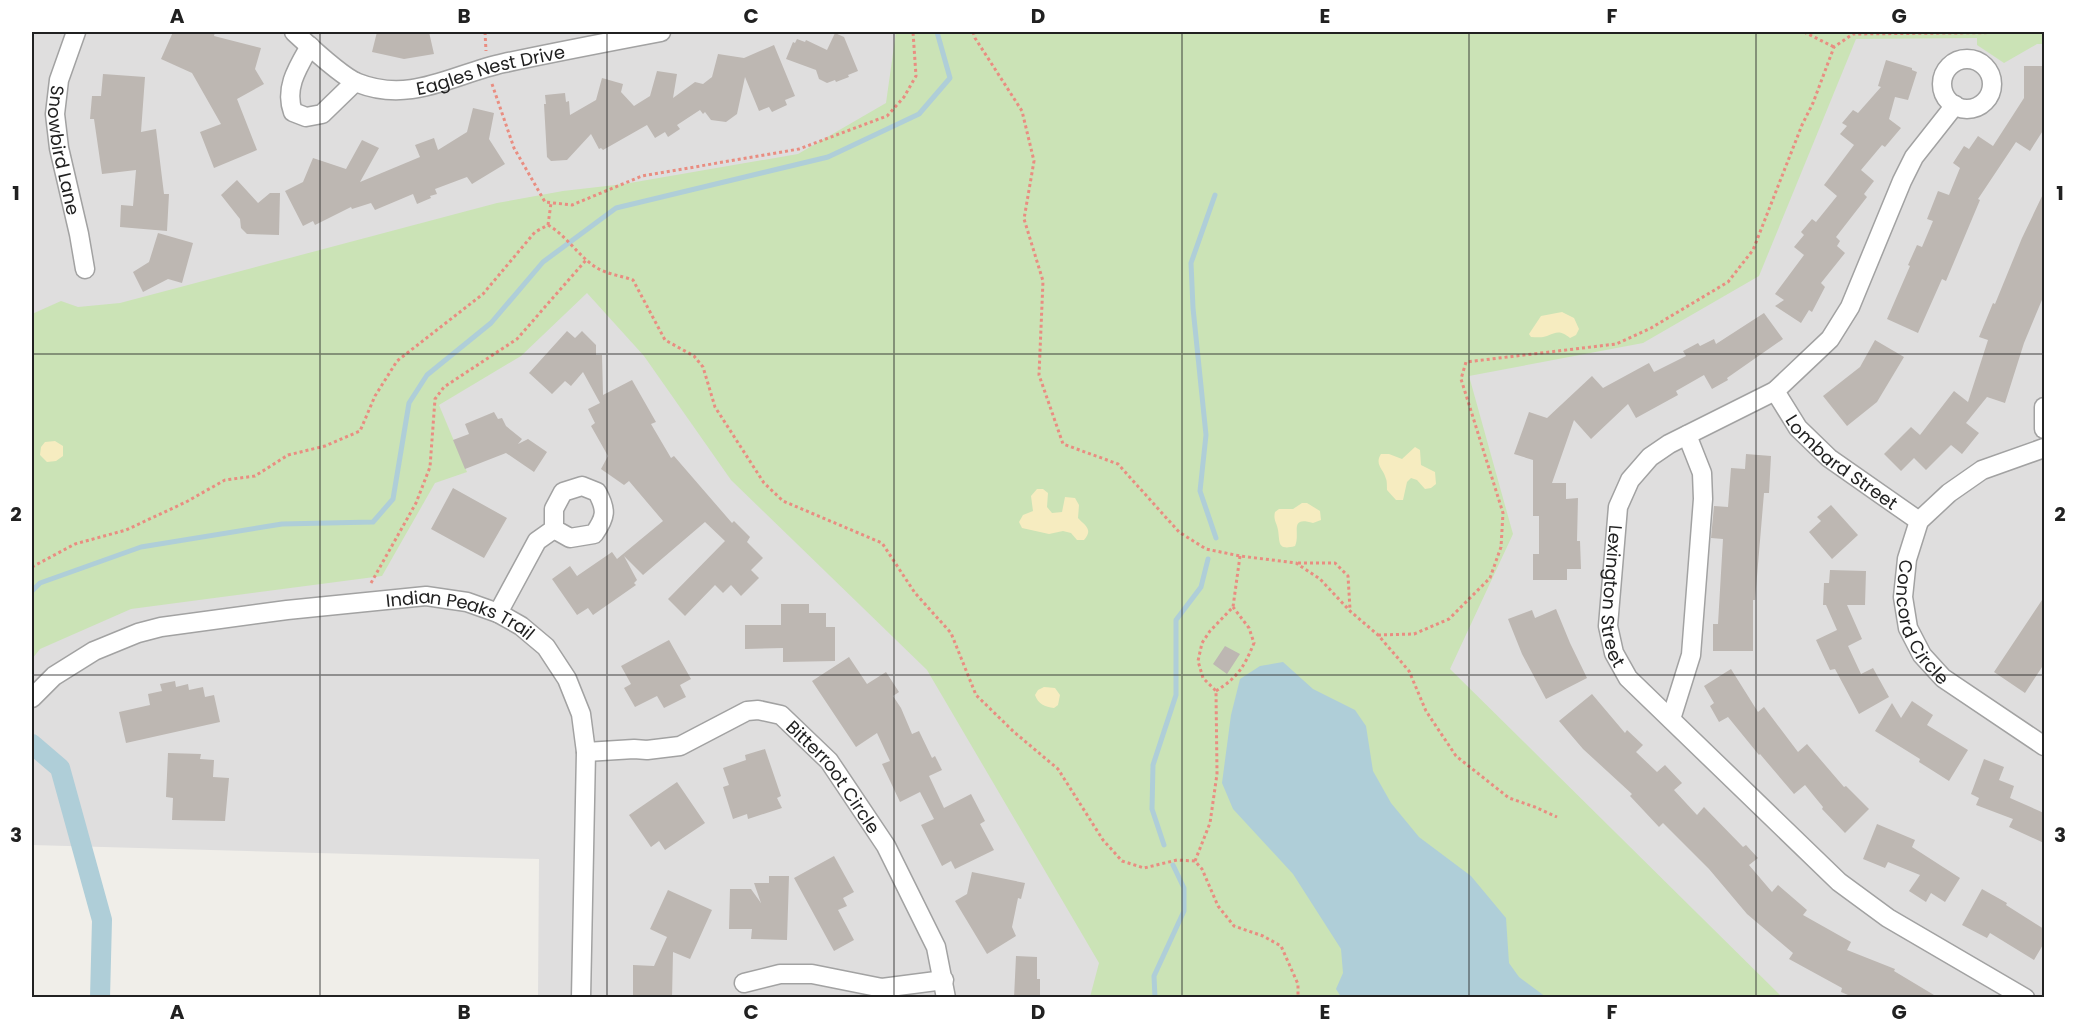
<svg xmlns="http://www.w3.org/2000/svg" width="2076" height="1029" viewBox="0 0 2076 1029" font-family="Poppins,sans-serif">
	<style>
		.residential { fill: #dfdede }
		.grass { fill: #cbe3b6 }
		.sand { fill: #f6ecc0 }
		.water { fill: #afced8 }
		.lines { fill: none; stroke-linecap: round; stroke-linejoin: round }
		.stream { stroke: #afced8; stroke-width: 5 }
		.canal { stroke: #afced8; stroke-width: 20 }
		.building { fill: #bdb7b2 }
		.street-casing { stroke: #a2a2a2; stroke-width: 21 }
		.path { stroke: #e98d81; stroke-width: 3; stroke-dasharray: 3 3; stroke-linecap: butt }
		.street { stroke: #fff; stroke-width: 18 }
		.grid { fill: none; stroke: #212121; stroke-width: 1.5; stroke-opacity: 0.55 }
		.labels { text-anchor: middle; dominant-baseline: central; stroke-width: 6; stroke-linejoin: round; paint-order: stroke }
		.street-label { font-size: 18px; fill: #212121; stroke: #fff }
		.neatline { fill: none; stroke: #212121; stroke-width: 2 }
		.grid-label { font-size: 20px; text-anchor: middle; font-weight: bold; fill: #212121 }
	</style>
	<rect width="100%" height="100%" fill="#f0eee9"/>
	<!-- residential -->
	<path class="residential" d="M32,32H2044V997H538L539,859L32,845Z"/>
	<!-- grass -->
	<path class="grass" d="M896,32H2044V44H2037L2004,63L1977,45V38L1856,39L1759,276L1643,343L1469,376L1513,534L1450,669L1782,997H1090L1099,963L927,670L731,480L644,356L587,293L521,356L439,405L467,472L435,483L382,576L131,609L40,649L32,659V314L61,301L78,307L120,303L497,203L563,191L624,184L798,154L886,103Z"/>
	<!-- sand -->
	<path class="sand" d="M1562,312L1574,318L1579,329L1576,335L1570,338C1560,330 1557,332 1547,336C1542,338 1536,337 1531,337L1529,334L1541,316Z
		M55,441L63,446V456L56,461L47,462L40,455L41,447L45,442Z
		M1415,447L1420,450L1421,465L1435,472L1436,484L1431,488L1425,489L1417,480L1411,478L1407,482L1403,500H1396L1387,490C1387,488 1387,480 1386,479C1384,469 1374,465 1381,454H1389L1402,459Z
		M1037,489H1043L1048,493L1047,507L1052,513L1062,512L1065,497L1075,498L1079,505L1078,518C1084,525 1094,529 1084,540H1077L1071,533L1063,531L1049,534L1022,528L1019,522L1023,515L1033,511L1031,496Z
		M1302,503H1307L1320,511L1321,520L1313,523C1288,516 1301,533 1295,546C1277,551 1280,542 1278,530C1277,523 1273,520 1275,512L1279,509H1293Z
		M1044,687L1055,688L1060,695L1058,705L1054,708C1045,707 1038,704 1035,695L1038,690Z"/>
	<!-- water -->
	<path class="water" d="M1283,662L1313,689L1355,710L1366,726L1373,771L1391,803L1419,837L1471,876L1506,918L1509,963L1519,977L1546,997H1341L1336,989L1343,973L1341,949L1293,874L1233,809L1222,783L1231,715L1240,679L1260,666Z"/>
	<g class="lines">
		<!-- stream -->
		<path class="stream" d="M1215,195L1191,263L1193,308L1206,435L1200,491L1216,538
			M32,591L40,583L141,547L282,524L373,522L393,499L409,403L427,375L491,323L543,262L616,208L828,157L919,114L950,78L937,32
			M1164,845L1152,809L1153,765L1176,695V620L1201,587L1208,559
			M1155,998L1154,976L1184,911V888L1173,865"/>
		<!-- canal -->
		<path class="canal" d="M32,744L60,768L102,920L100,998"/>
	</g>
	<!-- building -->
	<path class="building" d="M173,32H215L214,36L261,48L255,69L264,84L237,99L257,150L214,168L200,132L221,124L192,73L161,59Z
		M377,32H429L434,54L404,59L372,52Z
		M835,33L844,37L858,71L848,75L849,77L836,82L835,80L827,83L819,79L816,70L786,59L793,42L795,43L797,39L805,42L806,40L827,50Z
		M774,45L795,96L785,100L787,105L772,112L769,107L759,111L745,77L737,114L726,122L711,120L705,112L703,114L700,110L677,125L680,129L668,137L665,132L655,138L647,125L603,150L601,148L599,149L591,134L567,160L551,161L547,157L544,104H546L545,95L565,93L566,102L569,101L570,115L596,100L602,78L623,84L621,92L634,106L650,96L657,71L677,74L673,98L695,82L703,84L712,77L718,54L744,58Z
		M1886,60L1912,68V70L1917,72L1908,100L1895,97L1889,119L1901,128L1885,147L1882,145L1861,170L1874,181L1864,194L1867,197L1836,237L1840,241L1837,246L1845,253L1821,283L1825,287L1812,312L1809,310L1801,323L1775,306L1784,300L1775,294L1804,255L1794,247L1804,235L1801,232L1812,219L1816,222L1837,196L1824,185L1854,145L1840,134L1847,126L1842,123L1853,110L1858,113L1881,87L1878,86Z
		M2024,66H2044V129L2030,151L2016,142L1978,199L1980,200L1946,281L1942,279L1918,333L1887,319L1910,266L1908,265L1917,245L1922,247L1933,221L1927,219L1938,191L1949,195L1960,168L1953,163L1964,146L1969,149L1978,136L1993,146L2024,98Z
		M103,74L145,77L141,132L156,129L164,194H169L167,231L120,227L121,205L133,206L136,170L102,174L94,119H90L92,96H101Z
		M473,108L494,113L489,139L505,164L472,184L467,177L435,189L437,194L430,196L431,198L417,204L413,194L375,210L371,203L352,209L351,207L315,225L313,221L303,226L285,191L303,182L313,158L346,169L362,140L379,148L360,182L420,157L415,145L434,138L438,150L467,132Z
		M237,180L258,203L270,193H280L279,235L247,234L241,228L240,219L221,195Z
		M2044,192V295L2024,343L2005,403L1987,397L1966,423L1979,433L1962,454L1951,445L1926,470L1914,458L1901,471L1884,454L1911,427L1920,435L1954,391L1968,402L1988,340L1979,337L1993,303L1995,304L2022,238Z
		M158,233L193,243L182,283L168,279L143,292L133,272L149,262Z
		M1764,313L1783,339L1727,378L1728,380L1712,389L1704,375L1676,391L1678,395L1636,418L1628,404L1591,439L1574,420L1552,483H1566V499L1578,498L1577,541H1580L1581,569H1567V580H1533V554H1539V516H1533V460L1514,454L1529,412L1547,418L1592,376L1603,388L1649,363L1654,372L1686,356L1683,351L1698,343L1700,346L1714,339L1716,344Z
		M567,331L575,338L582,331L596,345V355H602L603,395L632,380L656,422L651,424L671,458L674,456L732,523L734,521L750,537L747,542L763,558L751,570L759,578L741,596L731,585L723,593L715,585L685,616L668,599L725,541L705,522L643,575L624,556L637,580L634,583L636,585L593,615L588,608L577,615L552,579L570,566L577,576L612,552L617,559L663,521L629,481L624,485L601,469L608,456L591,426L595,423L588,409L600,403L583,372L571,386L565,381L552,394L529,373Z
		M1875,340L1904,357L1877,402L1847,426L1823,396L1860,367Z
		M494,412L498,419L502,418L506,426L522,439L518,444L528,439L547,452L534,472L506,453L465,469L453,440L469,434L465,424Z
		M1746,454L1771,456L1769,493H1764L1755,600H1753V651H1713V624H1718L1723,539L1711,538L1714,506L1728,507L1731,468L1745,469Z
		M453,488L507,518L484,558L431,529Z
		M1831,505L1858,535L1832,559L1809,532L1821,521L1817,517Z
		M1830,570L1866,571L1865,605H1847L1862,639L1848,646L1861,674L1873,668L1889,697L1859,714L1835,669L1830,670L1816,640L1837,630L1826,605H1823L1824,583H1829Z
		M2044,597V664L2025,693L1994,672Z
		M781,604H809V613H826V627H835V661L783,662V648L745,649V625H781Z
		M1556,609L1570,643L1587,678L1546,699L1522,654L1508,619L1532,610L1535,618Z
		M669,640L691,679L680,685L686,697L664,708L657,696L635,707L624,688L631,684L621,666Z
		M1225,646L1240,654L1227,674L1213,664Z
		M849,657L867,684L886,672L899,692L893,696L901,708L912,734L919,731L932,758L935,756L942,770L929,776L944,808L971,794L985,821L980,824L994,850L955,869L951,861L942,866L921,825L934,819L920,792L900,802L882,764L890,761L877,733L856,747L812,681Z
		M1731,669L1758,712L1764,707L1798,752L1807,744L1844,787L1846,786L1869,809L1845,833L1822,809L1823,807L1805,785L1794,794L1760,754L1759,755L1728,717L1719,722L1710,706L1714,703L1704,686Z
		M175,681L176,687L188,684L189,690L203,687L205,697L214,695L220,722L126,743L119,712L150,705L148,694L162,691L160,684Z
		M1592,694L1625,733L1627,730L1643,745L1636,752L1657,772L1665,765L1682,783L1674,790L1697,815L1704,807L1743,847L1746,845L1758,858L1749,865L1772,892L1778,885L1807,910L1803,915L1851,942L1847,950L1895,969L1894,971L1939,998H1855L1841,992L1842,988L1789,959L1793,953L1747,914L1709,869L1663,823L1659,827L1630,796L1632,794L1583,749L1559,721Z
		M1912,701L1933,715L1927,725L1968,750L1949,781L1919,762L1920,759L1875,731L1892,703L1901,718Z
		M765,749L781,796L777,798L782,808L748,819L747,814L733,819L723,787L729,785L723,768L746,760L745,755Z
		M168,753L201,754L200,759L214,760L213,777L229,778L225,821L172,820L173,798L166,797Z
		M1984,759L2004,767L1999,780L2014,786L2010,798L2044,813V843L2009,827L2013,819L1976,805L1979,798L1971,794Z
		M677,782L705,823L665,850L659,841L651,847L629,815Z
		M1877,824L1915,840L1912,847L1960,878L1945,902L1931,893L1926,902L1909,891L1920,875L1888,862L1885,868L1863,859Z
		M834,856L854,892L843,898L847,906L838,910L854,940L834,951L794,878Z
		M972,872L1025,883L1021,899L1018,898L1012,927L1016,936L987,954L955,901L967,894Z
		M769,876H789L787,940L751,939L752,929H729L730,889H751L761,903L754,883H769Z
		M1982,889L2007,903L2006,905L2044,929V943L2034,960L1990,933L1987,938L1962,925Z
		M668,890L712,910L690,959L673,952L672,998H633V965L654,966L667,937L650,929Z
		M1016,956L1037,957V979H1040V998H1014Z"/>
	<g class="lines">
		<defs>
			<g id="street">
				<path id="s1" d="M76,32L59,80L55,114L59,148L79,234L85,269"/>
				<path id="s2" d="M294,32C307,44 342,77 358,83C411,104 453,74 504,63C556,52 608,42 661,32"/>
				<path d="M310,46C298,67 284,88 293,112L306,117L322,114L355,82"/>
				<circle cx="1967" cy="84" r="25"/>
				<path id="s3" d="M1955,105L1914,157L1902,181L1850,307L1830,339L1775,391L1669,444L1650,457L1630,480L1618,507L1608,626L1614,653L1628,678L1839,882L1888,918L2025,998"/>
				<path id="s4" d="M1775,391L1798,428L1829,458L1919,521"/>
				<path d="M2044,407V429"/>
				<path id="s5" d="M2044,448L1982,470L1949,493L1919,521L1907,559L1903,597L1908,628L1922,655L1943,678L2044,746"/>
				<path d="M498,613L537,541L554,529L570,538L594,534C606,517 607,510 597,492L582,486L563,492L554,509V529"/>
				<path id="s6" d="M32,698L54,676L94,651L138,633L161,627L287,610L426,596L467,602L498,613L521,626L546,647L567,679L581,714L586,752L581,998"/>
				<path d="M1671,719L1691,655L1703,499L1702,473L1687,435"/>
				<path id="s7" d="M586,752L634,749L647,750L680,746L747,711L758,710L781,715L829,761L886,846L936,947L946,998"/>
				<path d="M744,983L780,974H812L882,988L944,980"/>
			</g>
		</defs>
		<!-- street casing -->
		<use href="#street" class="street-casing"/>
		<!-- path -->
		<path class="path" d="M485,32L486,51
			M973,32L975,38L1022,111L1034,161L1024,219L1043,281L1039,375L1063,444L1118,464L1179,532L1206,549L1240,556L1296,563L1320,579L1350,611L1378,635L1409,671L1426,711L1456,756L1509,798L1535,807L1557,817
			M1804,32L1834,47
			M492,84L514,148L545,202L572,205L642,176L799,149L887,116L904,97L916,76L913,32
			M548,225C567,236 578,256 597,268C607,274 622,276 633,280L665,340L694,356L703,367L715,407L764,483L783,501L882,543L915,593L951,633L976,695L1014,732L1058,769L1103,840L1122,861L1144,868L1177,860L1195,861L1202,869L1218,906L1234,926L1263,936L1281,946L1298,984V998
			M548,225L551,203
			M1298,563H1335L1348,576L1350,609
			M32,567L75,544L126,530L186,502L225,480L255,476L288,455L325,446L360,431L375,396L397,361L483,294L535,232L548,225
			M371,583L416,503L430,467L435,399L444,387L517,339L586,260
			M1378,635L1414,634L1449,619L1490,578L1501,547L1503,513L1461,379L1466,362L1616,344L1651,328L1728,282L1753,250L1802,125L1813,103L1834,47L1853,34L2044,32
			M1216,691C1238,677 1244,667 1254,643L1249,628L1233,607
			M1195,861L1210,823L1217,774L1216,691L1203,678L1198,661L1202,643L1210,631L1233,607L1240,556"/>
		<!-- street -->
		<use href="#street" class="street"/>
	</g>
	<!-- grid -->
	<path class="grid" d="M320,32V998M607,32V998M894,32V998M1182,32V998M1469,32V998M1756,32V998M32,354H2044M32,675H2044"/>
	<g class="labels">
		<!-- street labels -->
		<g class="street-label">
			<text stroke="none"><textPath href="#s2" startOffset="218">Eagles Nest Drive</textPath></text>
			<text stroke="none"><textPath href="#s1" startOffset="122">Snowbird Lane</textPath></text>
			<text stroke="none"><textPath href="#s4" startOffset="99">Lombard Street</textPath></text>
			<text stroke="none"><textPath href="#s3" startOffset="634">Lexington Street</textPath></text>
			<text stroke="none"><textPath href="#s5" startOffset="255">Concord Circle</textPath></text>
			<text stroke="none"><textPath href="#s6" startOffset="454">Indian Peaks Trail</textPath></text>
			<text stroke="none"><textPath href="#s7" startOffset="286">Bitterroot Circle</textPath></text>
		</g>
	</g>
	<!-- border -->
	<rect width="2076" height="1029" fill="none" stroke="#ffffff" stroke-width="66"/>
	<rect x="33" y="33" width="2010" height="963" class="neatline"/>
	<g class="grid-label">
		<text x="177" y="23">A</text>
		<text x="464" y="23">B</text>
		<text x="751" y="23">C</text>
		<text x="1038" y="23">D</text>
		<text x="1325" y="23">E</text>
		<text x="1612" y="23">F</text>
		<text x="1899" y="23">G</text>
		<text x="16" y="200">1</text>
		<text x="2060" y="200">1</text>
		<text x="16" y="521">2</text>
		<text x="2060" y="521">2</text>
		<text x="16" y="842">3</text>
		<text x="2060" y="842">3</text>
		<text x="177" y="1019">A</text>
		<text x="464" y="1019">B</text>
		<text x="751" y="1019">C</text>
		<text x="1038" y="1019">D</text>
		<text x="1325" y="1019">E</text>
		<text x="1612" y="1019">F</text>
		<text x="1899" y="1019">G</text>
	</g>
</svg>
